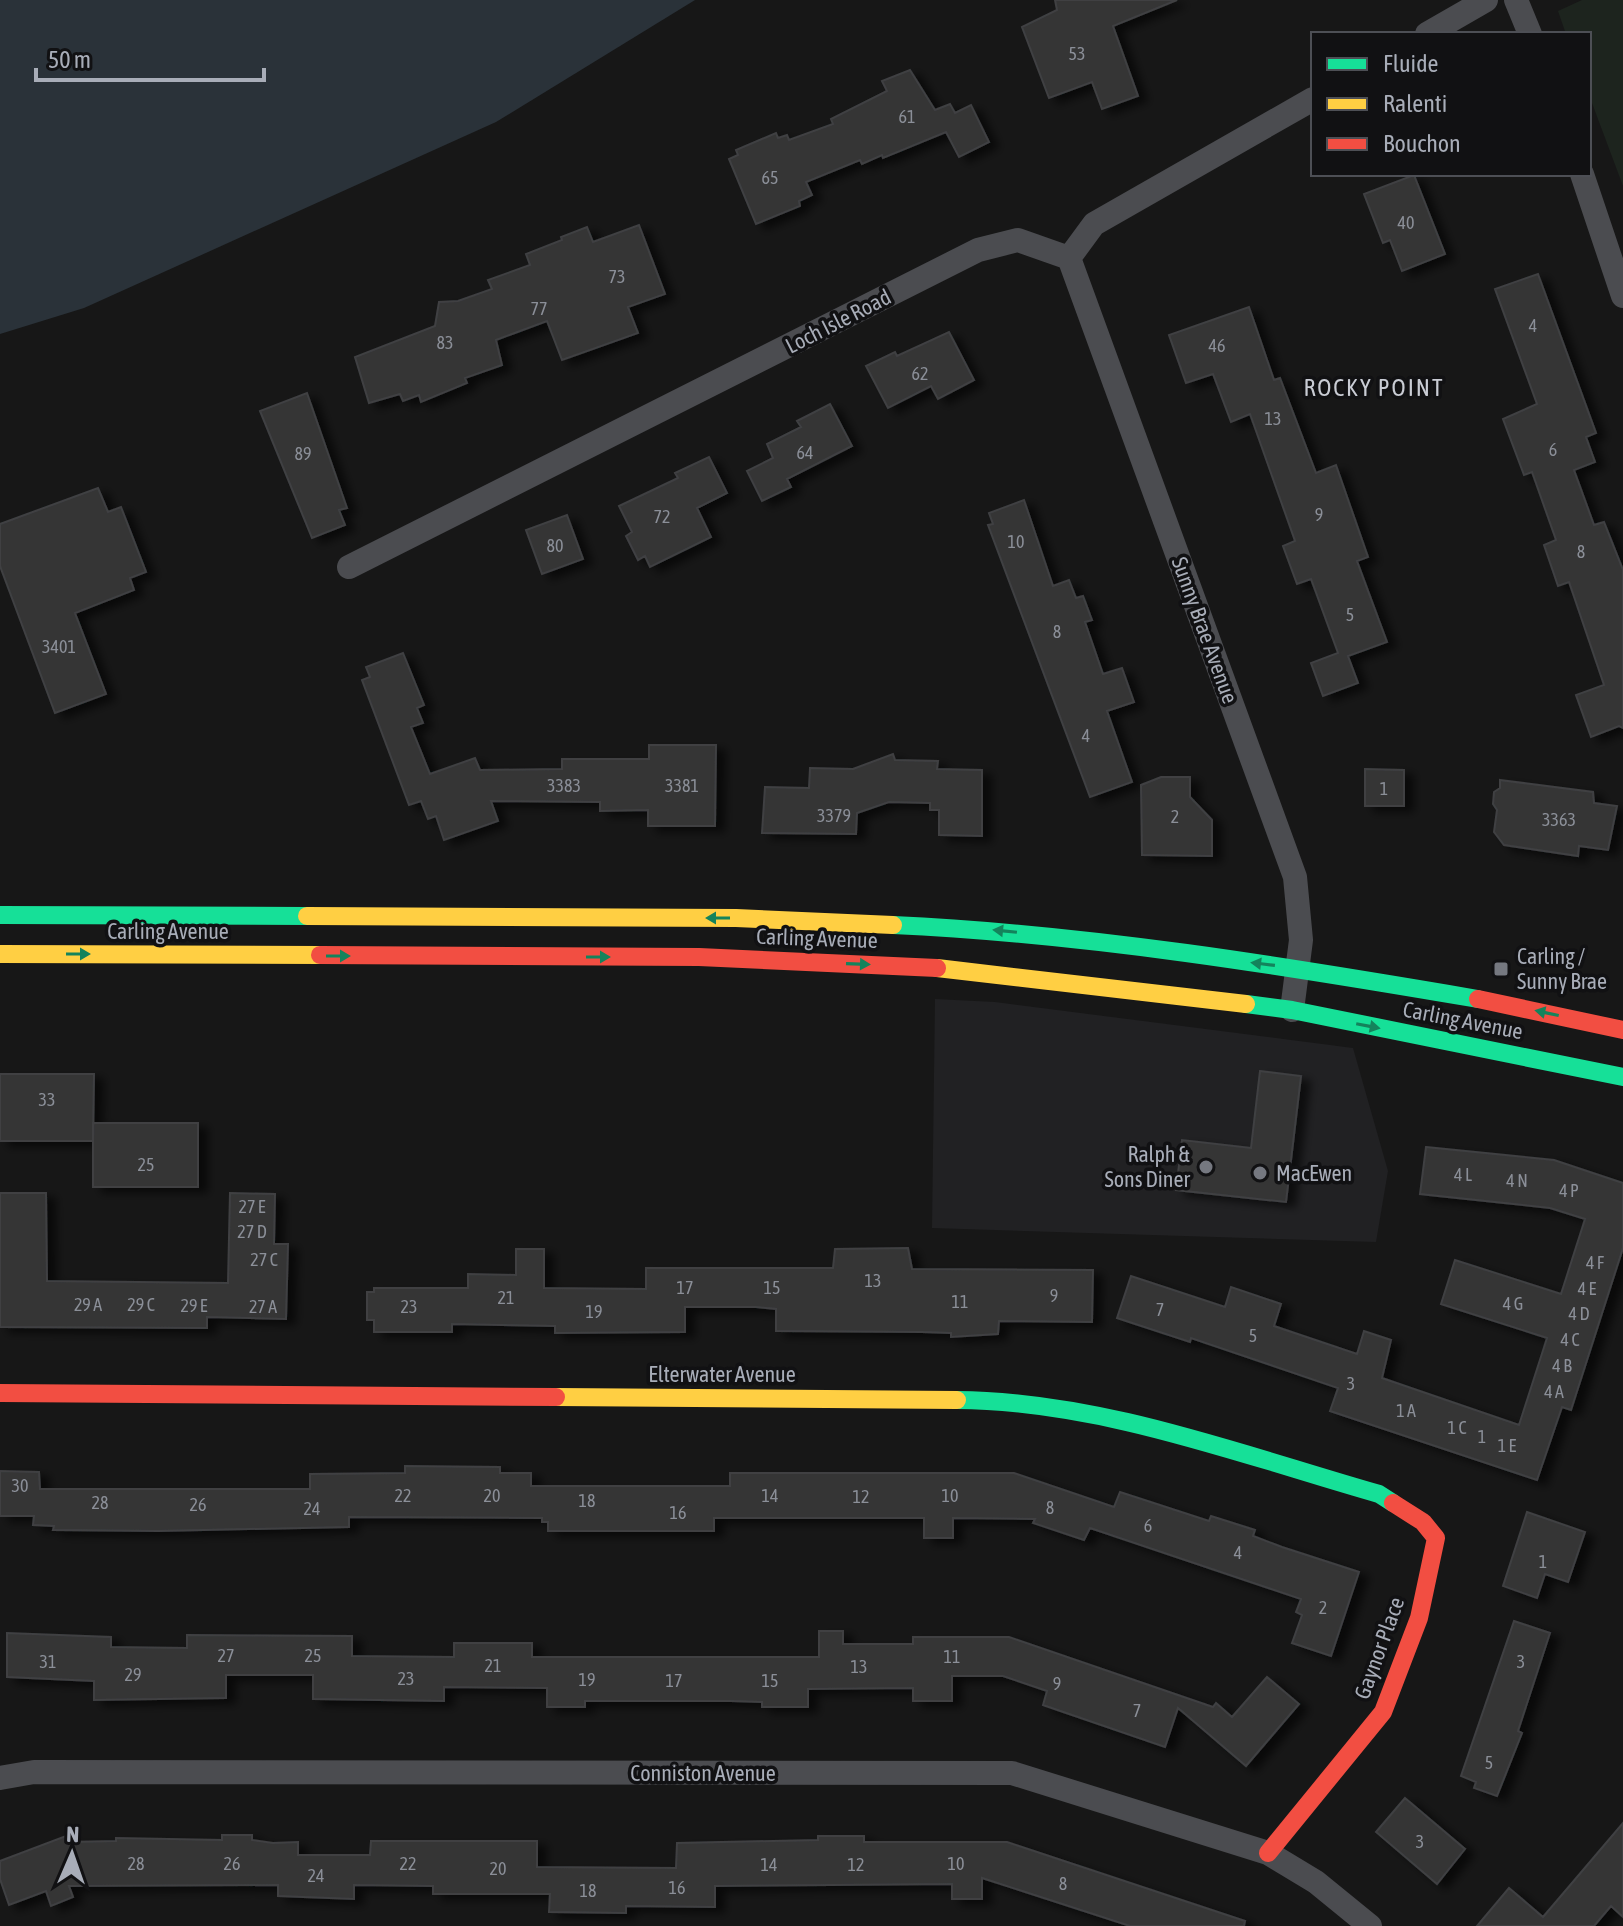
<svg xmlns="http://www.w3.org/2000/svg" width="1623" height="1926" viewBox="0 0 1623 1926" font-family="'Asap Condensed',sans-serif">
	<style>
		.built { fill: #212123 }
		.green { fill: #1d241e }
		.water { fill: #2a3239 }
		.building { fill: #353536; stroke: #3f4043; stroke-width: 2; filter: url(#shadow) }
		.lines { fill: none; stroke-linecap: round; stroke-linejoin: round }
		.street { stroke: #4b4c50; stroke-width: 24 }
		.fast { stroke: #16e098; stroke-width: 18 }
		.slow { stroke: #ffcf43; stroke-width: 18 }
		.jam { stroke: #f24e42; stroke-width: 18 }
		.oneway { fill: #14835c }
		.poi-dot { fill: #757880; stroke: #111113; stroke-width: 3 }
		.labels { text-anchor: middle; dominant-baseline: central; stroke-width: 7; stroke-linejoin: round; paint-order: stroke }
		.number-label { font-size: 18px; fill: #8b8f98 }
		.street-label { font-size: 22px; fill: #a8adb8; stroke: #111113 }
		.poi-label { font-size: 22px; fill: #a8adb8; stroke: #111113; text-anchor: start }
		.neighbourhood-label { font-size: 24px; letter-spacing: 2px; fill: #c9ccd4; stroke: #111113 }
	</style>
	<defs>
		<filter id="shadow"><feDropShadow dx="9" dy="5" stdDeviation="4" flood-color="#0009"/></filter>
	</defs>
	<rect width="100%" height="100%" fill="#171717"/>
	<!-- built -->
	<path class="built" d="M935,999L995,1002L1353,1048L1388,1171L1376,1242L932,1228Z"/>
	<!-- green -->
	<path class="green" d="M1582,0H1623V186L1589,95V34H1566L1558,11Z"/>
	<!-- water -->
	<path class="water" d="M0,0H695L496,122L84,308L0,334Z"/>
	<!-- building -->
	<path class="building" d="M1055,0H1177L1113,26L1138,96L1102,109L1092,82L1049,98L1022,27L1057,10Z
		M910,70L935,110L950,104L955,113L971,105L989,142L959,157L946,132L883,158L882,155L862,164L860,160L806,182L812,195L799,201L800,206L756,224L729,159L738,155L736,150L776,133L778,138L787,135L789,140L833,124L831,119L887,91L882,81Z
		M1414,175L1445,254L1402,271L1390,240L1383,243L1364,194Z
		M639,225L665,294L628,307L638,333L562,360L547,321L496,340L502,365L465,378L467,383L421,402L419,395L403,401L400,394L369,403L355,357L435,326L439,302L458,301L492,289L488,280L530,265L526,254L562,240L561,237L587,227L593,242Z
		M1538,274L1596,433L1586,437L1595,462L1574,470L1594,525L1604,522L1623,570V728L1619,726L1591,737L1576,695L1604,685L1569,582L1558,586L1544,545L1556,540L1532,472L1524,475L1503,419L1537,404L1495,289Z
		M1249,307L1274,380L1280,378L1316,473L1336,465L1368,557L1357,561L1387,642L1348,656L1358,683L1323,696L1311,663L1338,653L1311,579L1297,584L1283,546L1295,541L1250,414L1231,422L1213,374L1186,383L1169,335Z
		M949,332L974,380L938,399L931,386L888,408L866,366L895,352L897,356Z
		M307,393L347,508L339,510L345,525L312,538L260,411Z
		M830,404L852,446L787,479L791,487L762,501L747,471L773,458L767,444L801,427L797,421Z
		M709,457L727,493L697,508L711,537L650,567L645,556L638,560L626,536L632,532L619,506L678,478L675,473Z
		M98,488L108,512L121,507L146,572L130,578L134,590L75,613L106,694L55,713L0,566V524Z
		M1024,500L1053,586L1069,580L1076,598L1083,596L1092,620L1085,622L1103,674L1122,668L1134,702L1107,711L1132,782L1090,797L988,525L993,524L989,513Z
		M567,515L583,559L542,574L526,530Z
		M403,653L424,705L417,708L423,723L411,727L430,774L475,758L480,770L562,769V759H649V745H716L715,826H648V810L600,811V802L491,801L498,821L444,840L436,816L428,819L421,801L409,805L362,680L370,677L366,667Z
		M893,754L895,760L938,761L937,769L982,770V836L939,835V810H930V803L889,802L857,813L856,834L762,833L765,787L809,788L810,768L853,769Z
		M1365,769L1404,770V806H1365Z
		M1161,777H1190V797L1212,820V856L1142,855L1141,785Z
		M1500,780L1593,792L1594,803L1617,806L1608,850L1579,846L1578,856L1504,845L1494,832L1497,810L1493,804L1494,792L1500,788Z
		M1260,1071L1301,1076L1286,1202L1176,1190L1182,1140L1251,1148Z
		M0,1074H94L93,1141H0Z
		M93,1123H198V1187H93Z
		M1426,1147L1554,1160L1623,1183V1248L1571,1410L1562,1407L1537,1480L1330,1411L1338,1388L1191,1338L1190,1342L1117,1318L1131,1276L1225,1307L1231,1287L1281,1304L1274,1326L1357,1354L1364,1331L1391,1340L1382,1378L1519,1425L1547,1338L1441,1304L1455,1260L1561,1294L1585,1219L1550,1208L1420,1194Z
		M0,1193H46L47,1281L228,1283L230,1193L275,1194L274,1244H288L286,1319L207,1317V1328L0,1327Z
		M908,1248L912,1269L1093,1270L1092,1322L999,1321L998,1334L951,1337V1333L922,1332L776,1331V1309L756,1307H685V1332L555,1333V1326L452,1324V1332H374V1320H367V1292H374V1288H468V1274L516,1275V1249H544V1288L646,1289V1268H833L835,1249Z
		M405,1466L500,1467V1473H531V1486H730V1473H1014L1114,1507L1120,1492L1209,1521L1211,1516L1255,1530L1253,1536L1282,1547L1359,1572L1331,1656L1292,1643L1302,1615L1296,1612L1301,1599L1090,1528L1084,1540L1033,1523L1035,1519L953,1518V1538H924V1518H714V1531H548V1522H542V1518L349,1517V1527L158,1531L53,1530L54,1526L33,1525L34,1516H0V1471L39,1472L40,1489H310V1474L405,1473Z
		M1527,1512L1585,1532L1568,1582L1545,1574L1537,1598L1503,1586Z
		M1514,1621L1550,1633L1518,1731L1522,1733L1497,1796L1474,1788L1476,1782L1461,1776Z
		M819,1631H843V1644H913V1637H1009L1213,1707L1216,1703L1232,1717L1267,1677L1299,1704L1246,1766L1178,1708L1165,1747L1043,1705L1047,1691L1003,1676H952V1701H913V1688L808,1689V1707H762V1702L731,1701H585V1707H547V1688L444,1687V1701L313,1699V1675H226V1698L94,1700V1681L7,1677V1633L111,1637V1647L187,1648V1635L352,1636V1656L454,1657V1643H532V1657H819Z
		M1405,1798L1465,1849L1437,1884L1376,1832Z
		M1623,1823V1917L1611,1906L1594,1926H1477L1509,1888L1543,1917Z
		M222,1835H252V1840L273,1843L298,1842V1855H370L371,1841H537V1867L676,1868L677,1843L818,1840V1836H864V1842H1007L1245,1921L1244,1926H1130L982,1878V1899H952V1884L715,1886V1907L626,1906V1913L549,1912L550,1894H433V1886L354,1885V1899L278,1896V1885L69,1886L73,1897L51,1906L46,1891L9,1905L0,1879V1861L66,1836L68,1842L116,1841V1838L222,1840Z"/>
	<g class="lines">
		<!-- street -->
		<path class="street" d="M1516,0L1530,34
			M1427,34L1486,0
			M1582,174L1623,296
			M1069,258L1295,877L1301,940L1292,1010
			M1069,258L1094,224L1313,99
			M349,567L978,250L1018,240L1069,258
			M0,1778L34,1772L1012,1773L1268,1853L1316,1882L1370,1926"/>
		<!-- fast -->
		<path class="fast" d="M0,915L307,916
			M893,925C1089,934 1284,966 1478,999
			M1246,1004L1292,1010L1623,1077
			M957,1400C1101,1401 1242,1455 1379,1494L1393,1503"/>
		<!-- slow -->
		<path class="slow" d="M307,916L736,918L893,925
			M0,954L320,955
			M937,968L1246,1004
			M556,1397L957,1400"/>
		<!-- jam -->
		<path class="jam" d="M320,955L699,957L937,968
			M1478,999L1623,1030
			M0,1393L556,1397
			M1268,1853L1383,1712L1419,1618L1436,1538L1423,1522L1393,1503"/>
	</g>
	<!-- one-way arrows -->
	<defs><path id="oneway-solid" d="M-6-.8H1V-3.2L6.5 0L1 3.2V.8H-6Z" transform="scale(2)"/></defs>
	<g class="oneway">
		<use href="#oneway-solid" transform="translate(718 918) rotate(180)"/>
		<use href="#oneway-solid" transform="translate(1005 931) rotate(-174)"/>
		<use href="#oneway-solid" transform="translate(78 954)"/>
		<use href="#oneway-solid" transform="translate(338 956)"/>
		<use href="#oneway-solid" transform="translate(598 957)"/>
		<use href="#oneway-solid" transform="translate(858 964) rotate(2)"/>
		<use href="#oneway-solid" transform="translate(1263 964) rotate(-173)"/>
		<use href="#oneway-solid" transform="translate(1547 1013) rotate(-168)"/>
		<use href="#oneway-solid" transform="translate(1368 1026) rotate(11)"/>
	</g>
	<!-- markers -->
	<g class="poi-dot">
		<rect x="1493" y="961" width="16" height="16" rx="4"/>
		<circle cx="1206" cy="1167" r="8"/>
		<circle cx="1260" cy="1173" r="8"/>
	</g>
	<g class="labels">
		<!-- number labels -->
		<g class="number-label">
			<text x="1077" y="53">53</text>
			<text x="907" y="116">61</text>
			<text x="770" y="177">65</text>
			<text x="1406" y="222">40</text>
			<text x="617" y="276">73</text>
			<text x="539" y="308">77</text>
			<text x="1533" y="325">4</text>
			<text x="445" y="342">83</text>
			<text x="1217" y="345">46</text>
			<text x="920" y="373">62</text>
			<text x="1273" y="418">13</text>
			<text x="1553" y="449">6</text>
			<text x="805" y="452">64</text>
			<text x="303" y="453">89</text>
			<text x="1319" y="514">9</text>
			<text x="662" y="516">72</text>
			<text x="1016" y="541">10</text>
			<text x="555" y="545">80</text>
			<text x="1581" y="551">8</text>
			<text x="1350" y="614">5</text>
			<text x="1057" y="631">8</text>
			<text x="59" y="646">3401</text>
			<text x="1086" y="735">4</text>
			<text x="564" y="785">3383</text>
			<text x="682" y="785">3381</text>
			<text x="1384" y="788">1</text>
			<text x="834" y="815">3379</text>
			<text x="1175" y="816">2</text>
			<text x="1559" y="819">3363</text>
			<text x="47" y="1099">33</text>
			<text x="146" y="1164">25</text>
			<text x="1463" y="1174">4 L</text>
			<text x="1517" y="1180">4 N</text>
			<text x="1569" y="1190">4 P</text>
			<text x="252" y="1206">27 E</text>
			<text x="252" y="1231">27 D</text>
			<text x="264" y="1259">27 C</text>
			<text x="1595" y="1262">4 F</text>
			<text x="873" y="1280">13</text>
			<text x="685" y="1287">17</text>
			<text x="772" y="1287">15</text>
			<text x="1587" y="1288">4 E</text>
			<text x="1054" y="1295">9</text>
			<text x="506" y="1297">21</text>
			<text x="960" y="1301">11</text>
			<text x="1513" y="1303">4 G</text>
			<text x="88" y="1304">29 A</text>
			<text x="141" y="1304">29 C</text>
			<text x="194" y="1305">29 E</text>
			<text x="263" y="1306">27 A</text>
			<text x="409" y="1306">23</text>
			<text x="1160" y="1309">7</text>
			<text x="594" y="1311">19</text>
			<text x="1579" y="1313">4 D</text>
			<text x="1253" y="1335">5</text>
			<text x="1570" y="1339">4 C</text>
			<text x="1562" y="1365">4 B</text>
			<text x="1351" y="1383">3</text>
			<text x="1554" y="1391">4 A</text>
			<text x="1406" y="1410">1 A</text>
			<text x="1457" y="1427">1 C</text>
			<text x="1482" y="1436">1</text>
			<text x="1507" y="1445">1 E</text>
			<text x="20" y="1485">30</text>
			<text x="403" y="1495">22</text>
			<text x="492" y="1495">20</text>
			<text x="770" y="1495">14</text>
			<text x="950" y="1495">10</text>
			<text x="861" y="1496">12</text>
			<text x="587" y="1500">18</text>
			<text x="100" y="1502">28</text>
			<text x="198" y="1504">26</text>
			<text x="1050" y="1507">8</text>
			<text x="312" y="1508">24</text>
			<text x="678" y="1512">16</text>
			<text x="1148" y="1525">6</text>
			<text x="1238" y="1552">4</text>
			<text x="1543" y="1561">1</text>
			<text x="1323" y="1607">2</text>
			<text x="226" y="1655">27</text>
			<text x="313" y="1655">25</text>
			<text x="952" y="1656">11</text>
			<text x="48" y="1661">31</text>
			<text x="1521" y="1661">3</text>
			<text x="493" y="1665">21</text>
			<text x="859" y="1666">13</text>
			<text x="133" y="1674">29</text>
			<text x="406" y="1678">23</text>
			<text x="587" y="1679">19</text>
			<text x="674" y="1680">17</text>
			<text x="770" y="1680">15</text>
			<text x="1057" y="1683">9</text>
			<text x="1137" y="1710">7</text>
			<text x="1489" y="1762">5</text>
			<text x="1420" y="1841">3</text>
			<text x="136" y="1863">28</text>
			<text x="232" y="1863">26</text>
			<text x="408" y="1863">22</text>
			<text x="956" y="1863">10</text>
			<text x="769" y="1864">14</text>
			<text x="856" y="1864">12</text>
			<text x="498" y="1868">20</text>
			<text x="316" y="1875">24</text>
			<text x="1063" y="1883">8</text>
			<text x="677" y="1887">16</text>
			<text x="588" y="1890">18</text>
		</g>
		<!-- street labels -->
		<g class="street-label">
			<text transform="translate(838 321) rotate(-27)">Loch Isle Road</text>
			<text transform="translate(1205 630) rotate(70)">Sunny Brae Avenue</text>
			<text x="168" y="931">Carling Avenue</text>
			<text transform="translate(817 938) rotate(2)">Carling Avenue</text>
			<text transform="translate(1463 1020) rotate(11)">Carling Avenue</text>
			<text x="722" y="1374">Elterwater Avenue</text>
			<text transform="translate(1379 1648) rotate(-70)">Gaynor Place</text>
			<text x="703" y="1773">Conniston Avenue</text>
		</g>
		<!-- poi labels -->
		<g class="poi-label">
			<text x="1517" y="956">Carling /<tspan x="1517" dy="25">Sunny Brae</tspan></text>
			<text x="1190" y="1154" text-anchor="end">Ralph &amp;<tspan x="1190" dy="25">Sons Diner</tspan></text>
			<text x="1276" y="1173">MacEwen</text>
		</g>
		<!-- neighbourhood labels -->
		<g class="neighbourhood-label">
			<text x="1374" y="387">ROCKY POINT</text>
		</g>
	</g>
	<!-- legend -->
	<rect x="1311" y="32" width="280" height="144" fill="#111113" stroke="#4d4f55" stroke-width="2"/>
	<rect x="1327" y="58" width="40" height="12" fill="#16e098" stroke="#4d4f55" stroke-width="2"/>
	<text x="1383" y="72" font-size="24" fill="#a8adb8">Fluide</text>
	<rect x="1327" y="98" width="40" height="12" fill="#ffcf43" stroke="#4d4f55" stroke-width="2"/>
	<text x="1383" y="112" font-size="24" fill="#a8adb8">Ralenti</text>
	<rect x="1327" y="138" width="40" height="12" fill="#f24e42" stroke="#4d4f55" stroke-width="2"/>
	<text x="1383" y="152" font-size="24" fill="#a8adb8">Bouchon</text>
	<!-- north arrow -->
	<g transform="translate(72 1854) rotate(2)" stroke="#111113" stroke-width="6" paint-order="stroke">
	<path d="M0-6L14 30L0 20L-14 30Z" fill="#a8adb8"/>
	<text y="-12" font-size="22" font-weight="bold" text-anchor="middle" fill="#a8adb8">N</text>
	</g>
	<!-- scale -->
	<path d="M36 68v12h228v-12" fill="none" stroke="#a8adb8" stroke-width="4"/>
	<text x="48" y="68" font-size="24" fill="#a8adb8" stroke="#111113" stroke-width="6" paint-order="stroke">50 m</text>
</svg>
